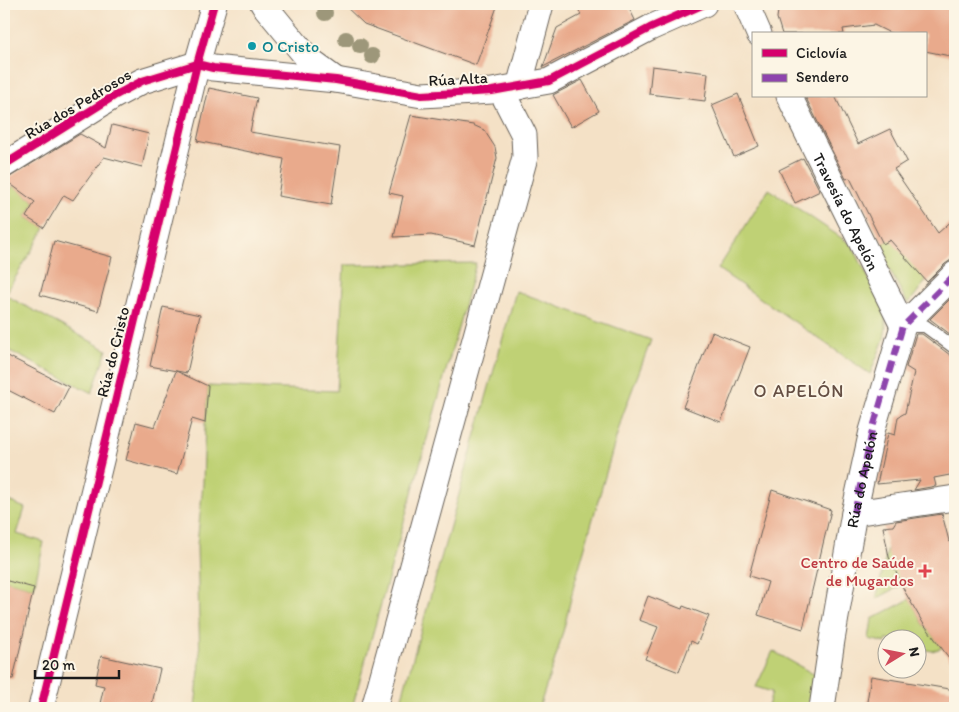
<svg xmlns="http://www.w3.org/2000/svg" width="959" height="712" viewBox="0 0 959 712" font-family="Itim,sans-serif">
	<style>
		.green { fill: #bfd175; stroke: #6e7648 }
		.building { fill: #e9aa8c }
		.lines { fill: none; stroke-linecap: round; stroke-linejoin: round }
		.service-casing { stroke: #686158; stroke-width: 14 }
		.minor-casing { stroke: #686158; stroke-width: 27 }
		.service { stroke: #fff; stroke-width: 12 }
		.minor { stroke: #fff; stroke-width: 25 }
		.quiet { stroke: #8e44ad; stroke-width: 6; stroke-dasharray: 12 6; stroke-linecap: butt }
		.cycleway-casing { stroke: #fcf5e5; stroke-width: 11 }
		.cycleway { stroke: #d6006c; stroke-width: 8 }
		.tree { fill: #9d977a }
		.culture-dot { fill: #0f9aa8; stroke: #fcf5e5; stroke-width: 2 }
		.health-dot { fill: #e0444e; stroke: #fcf5e5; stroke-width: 2 }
		.labels { text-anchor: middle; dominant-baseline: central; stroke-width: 4; stroke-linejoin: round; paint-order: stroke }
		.culture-label { font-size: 16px; fill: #0d838f; stroke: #fcf5e5; text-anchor: start }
		.street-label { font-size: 16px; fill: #1c1c1c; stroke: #fcf5e5 }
		.health-label { font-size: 16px; fill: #be3a42; stroke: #fcf5e5; text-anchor: end }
		.neighbourhood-label { font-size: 18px; letter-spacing: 1px; fill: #644e43; stroke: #fcf5e5 }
	</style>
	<rect width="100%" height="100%" fill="#fcf5e5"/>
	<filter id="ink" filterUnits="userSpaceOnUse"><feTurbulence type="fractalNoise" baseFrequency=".02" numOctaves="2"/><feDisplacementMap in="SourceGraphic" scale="10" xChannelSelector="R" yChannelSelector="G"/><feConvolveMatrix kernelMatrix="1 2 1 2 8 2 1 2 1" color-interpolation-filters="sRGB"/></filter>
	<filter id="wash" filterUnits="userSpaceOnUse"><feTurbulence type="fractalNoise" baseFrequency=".0096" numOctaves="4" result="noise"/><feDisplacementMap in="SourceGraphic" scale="20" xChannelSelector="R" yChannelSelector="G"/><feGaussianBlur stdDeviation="1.12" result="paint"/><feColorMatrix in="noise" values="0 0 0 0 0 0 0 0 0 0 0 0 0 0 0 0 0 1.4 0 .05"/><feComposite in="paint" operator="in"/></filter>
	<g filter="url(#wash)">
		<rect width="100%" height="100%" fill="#f4e1c6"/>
		<!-- green -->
		<path class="green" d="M14,186L35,202L26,217L45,228L5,295L107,350L92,393L4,348V194Z
			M769,189L852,245L885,311L886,327L884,339L870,374L718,269Z
			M898,235L926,281L908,304L877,247Z
			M476,263L352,708H195L200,661L197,545L203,484L205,423L208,386L337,391L344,265Z
			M516,291L651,340L622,417L574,585L564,628L557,653L539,708H399Z
			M4,499L25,508L17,534L44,542L34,588L4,580Z
			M888,547L902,585L876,599Z
			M910,599L923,623L942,648L932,651L917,648L916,640H886V643L869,639L872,619Z
			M773,651L815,675L807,708H779L768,706L772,692L756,687Z"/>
		<g id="blocks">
			<!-- building -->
			<path class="building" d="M343,4H498L476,65L364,24Z
				M576,4H627L635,20L543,67L557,28L581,15Z
				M779,4H955V57L925,51V34H892L874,25L843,29L844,34H782L777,18Z
				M652,66L708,73L705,101L649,94Z
				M582,80L599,111L571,127L553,95Z
				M209,88L257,98L250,132L340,147L331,205L278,196L284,159L197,141Z
				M738,94L759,146L734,157L712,105Z
				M805,96H835L858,144L890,129L907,161L894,169L938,233L955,218V260H951L945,264L927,282L890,240L883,244L850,178L846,179Z
				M411,115L473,125L484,130L495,147L497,158L475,245L431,235L394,237L403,196L389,193Z
				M112,125L149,134L142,167L104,157L73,200L64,195L44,228L26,217L35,202L5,180L80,134L106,148Z
				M803,158L820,191L795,203L779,170Z
				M54,241L112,257L98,311L40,295Z
				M955,294V338L930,319Z
				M163,307L200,315L187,373L150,366Z
				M712,332L750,347L721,422L683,407Z
				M916,334H922L950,355L955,356V474L934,478L936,486L914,490L920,480L877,484L888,433L895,435L898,417L905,413L914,372L906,367Z
				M4,354L69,387L55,414L4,388Z
				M176,371L208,386L205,423L192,419L177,474L126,460L136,422L155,427Z
				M772,490L831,510L803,629L758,615L768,582L749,576Z
				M942,514L949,541L955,546V666L923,623L905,592L889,557L883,527L893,526L896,521Z
				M4,580L34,588L13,679L4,678Z
				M648,596L682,609L683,606L709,616L697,644L691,641L679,672L645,659L658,627L639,620Z
				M101,656L160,669L151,708H99L104,686L95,684Z
				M871,676L955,690V708H866Z"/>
		</g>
	</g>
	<g filter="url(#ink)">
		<use href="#blocks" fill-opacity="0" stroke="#686158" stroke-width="1"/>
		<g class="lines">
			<defs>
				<path id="service" d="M903,326H925L955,348"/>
				<g id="minor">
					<path d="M263,4L310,61L336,80"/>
					<path d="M746,4L759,34"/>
					<path d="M519,87L541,4"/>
					<path id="s1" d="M789,96L903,326"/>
					<path d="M4,165L114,96L142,81L197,64L213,68L336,80L422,95L492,91L549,81L650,28L704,4"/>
					<path d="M854,513L955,498"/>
					<path d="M41,708L197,64L214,4"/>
					<path d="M374,708L525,157L524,135L501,90"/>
					<path id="s2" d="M822,708L832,640L854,513L872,431L903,326L955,274"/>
				</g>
			</defs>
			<!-- service casing -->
			<use href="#service" class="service-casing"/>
			<!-- minor casing -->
			<use href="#minor" class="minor-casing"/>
			<!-- service -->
			<use href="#service" class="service"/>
			<!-- minor -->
			<use href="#minor" class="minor"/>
			<!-- quiet -->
			<path class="quiet" d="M854,513L872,431L903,326L955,274"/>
			<defs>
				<path id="cycleway" d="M4,165L114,96L142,81L197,64L213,68L336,80L422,95L492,91L549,81L650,28L704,4
					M41,708L197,64L214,4"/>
			</defs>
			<!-- cycleway casing -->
			<use href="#cycleway" class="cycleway-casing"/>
			<!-- cycleway -->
			<use href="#cycleway" class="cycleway"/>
		</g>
		<!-- trees -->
		<g class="tree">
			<circle cx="325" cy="13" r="8"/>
			<circle cx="346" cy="39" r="8"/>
			<circle cx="360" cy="46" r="8"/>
			<circle cx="372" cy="56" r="8"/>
		</g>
	</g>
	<!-- markers -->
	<circle class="culture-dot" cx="252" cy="46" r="5"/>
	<path class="health-dot" d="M922.5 563.5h5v5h5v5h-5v5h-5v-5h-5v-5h5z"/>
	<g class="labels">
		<!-- culture labels -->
		<g class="culture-label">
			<text x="262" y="46">O Cristo</text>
		</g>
		<!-- street labels -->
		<g class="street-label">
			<text transform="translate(458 79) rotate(-3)">Rúa Alta</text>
			<text transform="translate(78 104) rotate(-31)">Rúa dos Pedrosos</text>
			<text stroke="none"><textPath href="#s1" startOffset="129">Travesía do Apelón</textPath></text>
			<text transform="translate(113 352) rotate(-76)">Rúa do Cristo</text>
			<text stroke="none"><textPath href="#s2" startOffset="232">Rúa do Apelón</textPath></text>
		</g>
		<!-- health labels -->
		<g class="health-label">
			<text x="914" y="562">Centro de Saúde<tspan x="914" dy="18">de Mugardos</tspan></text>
		</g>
		<!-- neighbourhood labels -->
		<g class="neighbourhood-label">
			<text x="799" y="391">O APELÓN</text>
		</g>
	</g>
	<!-- margin -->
	<rect width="959" height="712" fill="none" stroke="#fcf5e5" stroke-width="20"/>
	<!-- legend -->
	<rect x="752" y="32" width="175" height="65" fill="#fcf5e5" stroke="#a29e95"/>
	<rect x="762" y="49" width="25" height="8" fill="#d6006c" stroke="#a29e95"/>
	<text x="796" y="58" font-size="15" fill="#1c1c1c">Ciclovía</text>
	<rect x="762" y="74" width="25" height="8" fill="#8e44ad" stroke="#a29e95"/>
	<text x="796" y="82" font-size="15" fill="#1c1c1c">Sendero</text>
	<!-- north arrow -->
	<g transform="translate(902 654) rotate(80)"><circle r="24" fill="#fcf5e5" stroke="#a29e95"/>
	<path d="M0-4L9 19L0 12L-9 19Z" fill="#d1495b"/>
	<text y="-8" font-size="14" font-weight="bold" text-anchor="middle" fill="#1c1c1c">N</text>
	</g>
	<!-- scale -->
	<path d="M35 670v8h84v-8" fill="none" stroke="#1c1c1c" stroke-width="2.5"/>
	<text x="42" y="670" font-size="15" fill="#1c1c1c" stroke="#fcf5e5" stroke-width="4" paint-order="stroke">20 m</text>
</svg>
